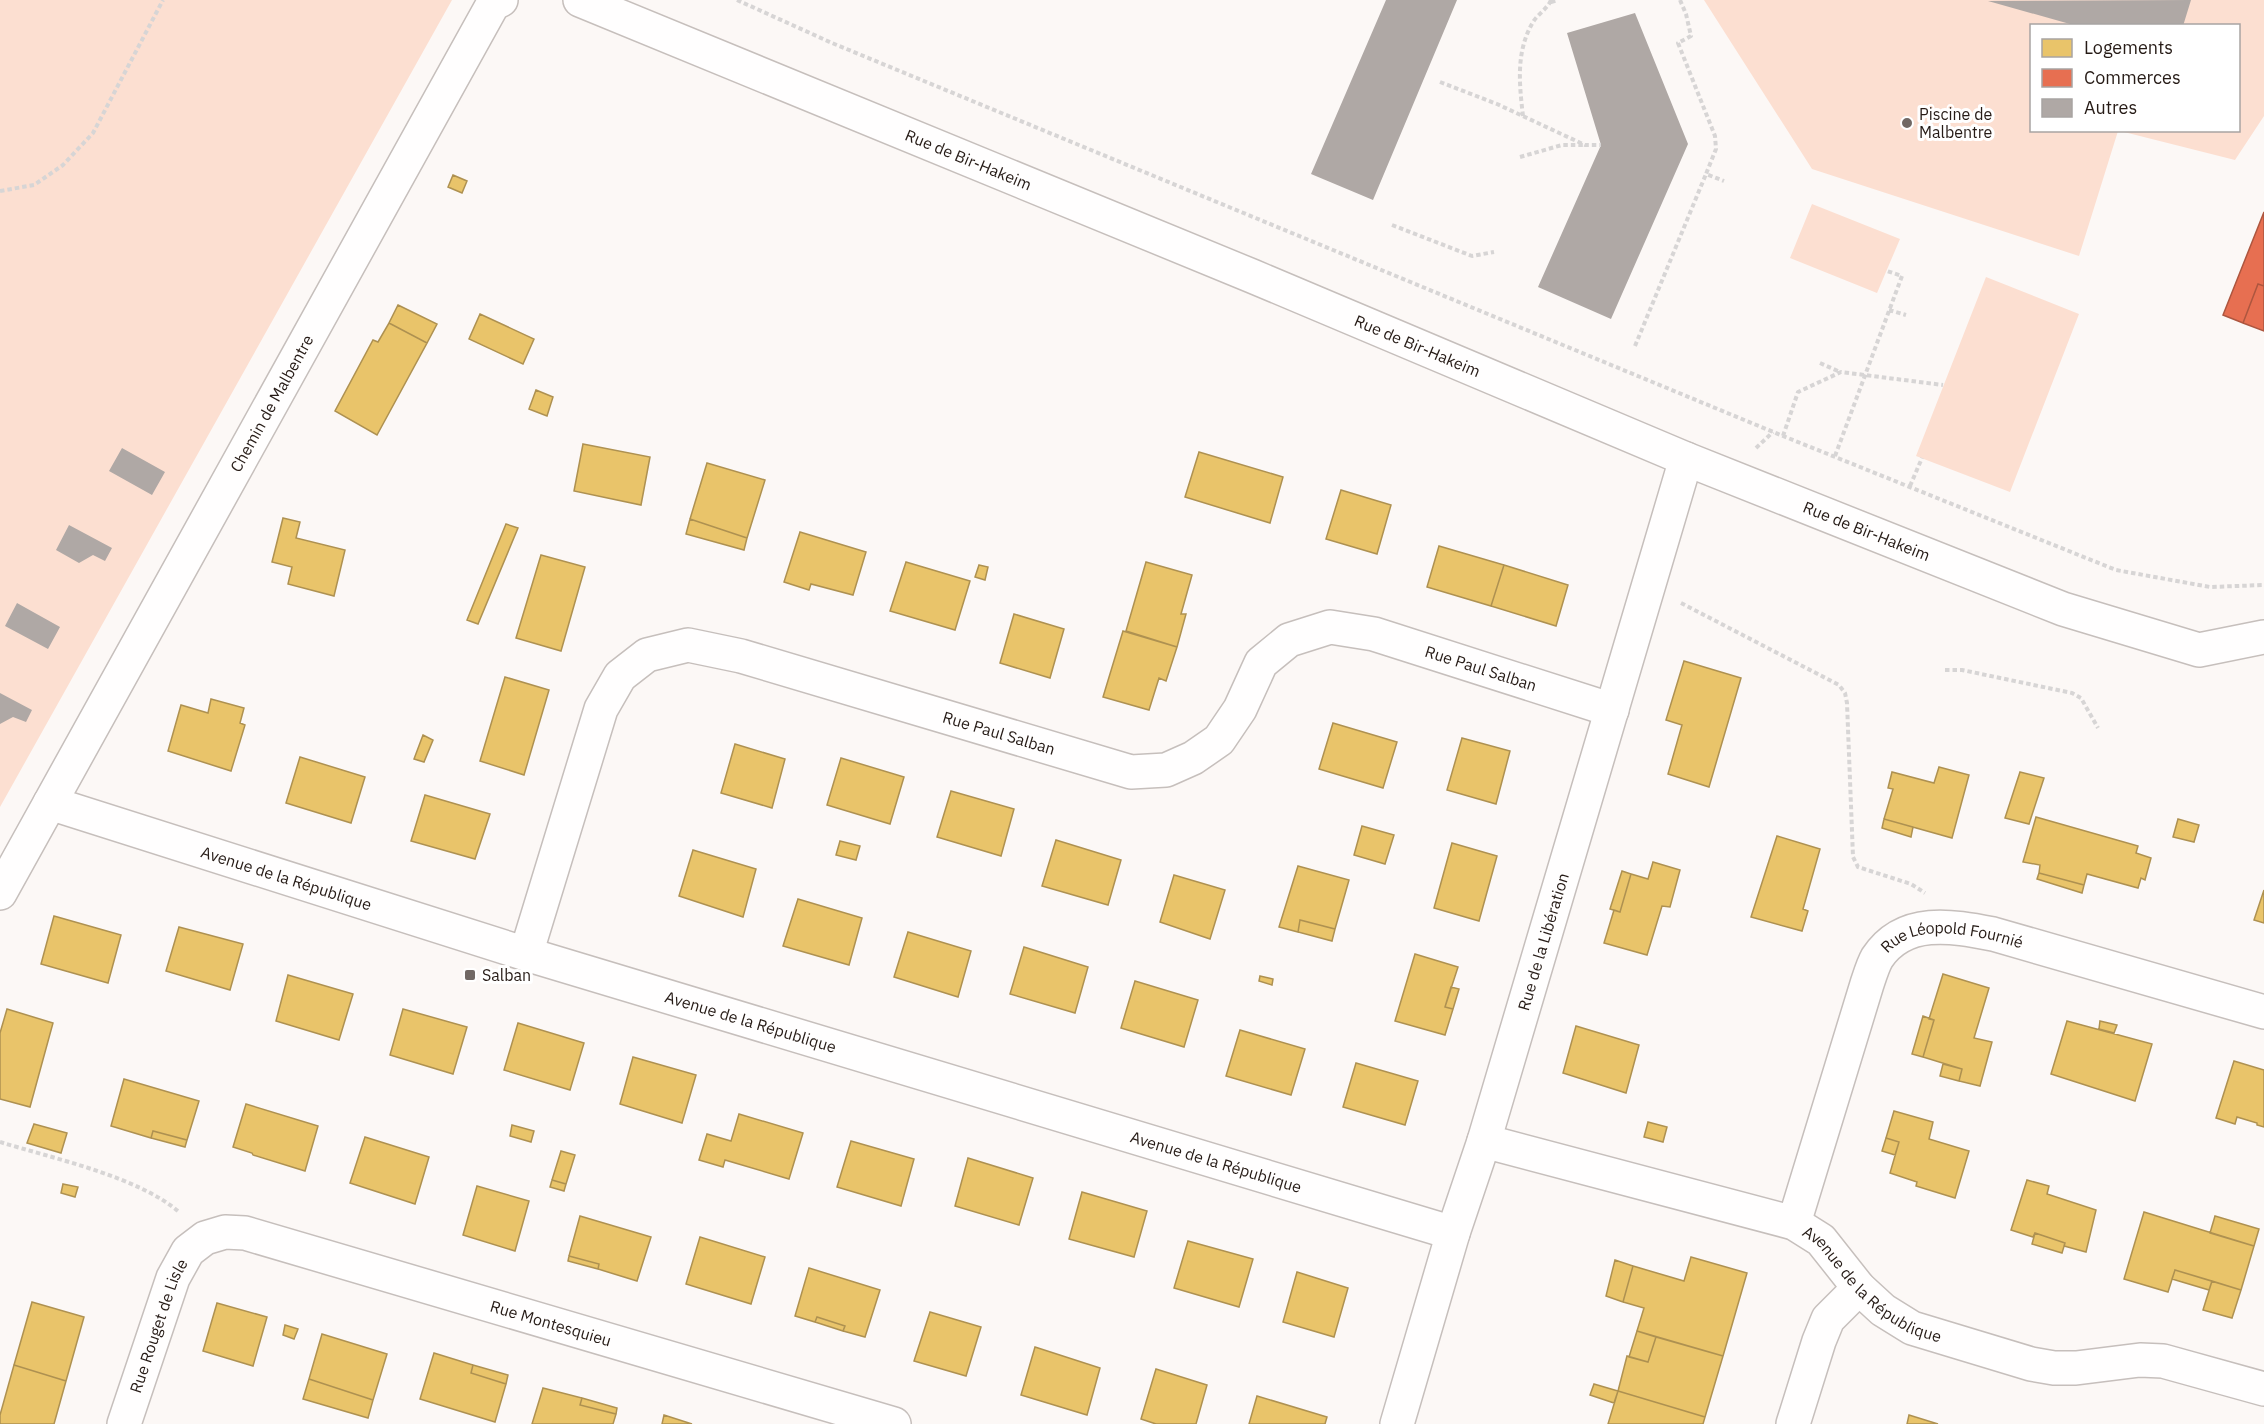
<svg xmlns="http://www.w3.org/2000/svg" width="2264" height="1424" viewBox="0 0 2264 1424" font-family="'IBM Plex Sans',sans-serif">
	<style>
		.green { fill: #fcdfd1 }
		.homes { fill: #e9c46a; stroke: #ae9151; stroke-width: 1.5 }
		.shops { fill: #e76f51; stroke: #ad563f; stroke-width: 1.5 }
		.building { fill: #afa8a5 }
		.lines { fill: none; stroke-linecap: round; stroke-linejoin: round }
		.street-casing { stroke: #c6bfbc; stroke-width: 36 }
		.path { stroke: #d7d5d5; stroke-width: 4; stroke-dasharray: 4.5 3; stroke-linecap: butt }
		.street { stroke: #fffefe; stroke-width: 33 }
		.poi-dot { fill: #716864; stroke: #fff; stroke-width: 2 }
		.labels { text-anchor: middle; dominant-baseline: central; stroke-width: 6; stroke-linejoin: round; paint-order: stroke }
		.poi-label { font-size: 16px; fill: #261b16; stroke: #fff; text-anchor: start }
		.street-label { font-size: 16px; fill: #261b16; stroke: #fff }
	</style>
	<rect width="100%" height="100%" fill="#fcf8f6"/>
	<!-- green -->
	<path class="green" d="M0,0H452L0,807Z
		M1704,0H2264V116L2235,160L2120,131L2238,130V26H2032V130L2118,131L2079,256L1812,169Z
		M1812,204L1900,239L1877,293L1790,258Z
		M1986,277L2079,314L2010,492L1916,456Z"/>
	<!-- homes -->
	<path class="homes" d="M453,175L467,181L462,193L448,187Z
		M398,305L437,324L427,343L389,323Z
		M480,314L534,339L523,364L469,339Z
		M389,323L427,343L377,435L335,411L373,340L378,342Z
		M536,390L553,397L547,416L529,409Z
		M583,444L650,457L641,505L574,491Z
		M1199,452L1283,477L1270,523L1185,497Z
		M707,463L765,480L747,538L690,519Z
		M1341,490L1391,505L1377,554L1326,539Z
		M283,518L300,522L296,538L345,550L334,596L288,584L292,567L272,562Z
		M690,519L747,538L744,550L686,534Z
		M506,524L518,528L478,624L467,620Z
		M800,532L866,552L853,595L811,584L809,590L784,582Z
		M1439,546L1504,565L1491,606L1427,587Z
		M541,555L585,567L561,651L516,638Z
		M906,562L970,581L955,630L890,611Z
		M1146,562L1192,575L1181,614H1186L1177,647L1126,631Z
		M979,565L988,567L985,580L975,577Z
		M1504,565L1568,585L1556,626L1491,606Z
		M1014,614L1064,629L1050,678L1000,663Z
		M1123,631L1177,647L1166,681L1159,678L1149,710L1103,697Z
		M1684,661L1741,678L1709,787L1668,774L1682,725L1666,720Z
		M505,677L549,690L524,775L480,761Z
		M211,699L244,708L240,723L245,725L231,771L168,751L181,705L208,713Z
		M1333,723L1397,742L1383,788L1319,769Z
		M423,735L433,740L424,762L414,759Z
		M1462,738L1510,751L1496,804L1447,790Z
		M735,744L785,759L772,808L721,793Z
		M300,757L365,777L351,823L286,803Z
		M841,758L904,777L890,824L827,805Z
		M1939,767L1969,775L1952,838L1884,819L1893,789L1888,788L1892,772L1934,783Z
		M2020,772L2044,778L2029,824L2005,818Z
		M951,791L1014,809L1001,856L937,837Z
		M425,795L490,814L475,859L411,841Z
		M2036,817L2138,846L2136,853L2151,858L2145,880L2141,878L2138,888L2087,874L2084,885L2039,873L2040,865L2023,862Z
		M1884,819L1913,827L1911,837L1882,828Z
		M2178,819L2199,825L2194,842L2173,837Z
		M1362,826L1394,835L1385,864L1354,855Z
		M1777,836L1820,849L1803,909L1808,911L1802,931L1751,917Z
		M1056,840L1121,860L1108,905L1042,886Z
		M840,841L860,846L856,860L836,855Z
		M1452,843L1497,856L1479,921L1434,908Z
		M693,850L756,869L743,917L679,896Z
		M1653,862L1680,870L1670,907L1662,906L1647,955L1604,943L1614,910L1620,912L1631,874L1648,879Z
		M1298,866L1349,880L1335,929L1300,920L1298,932L1279,927Z
		M1622,871L1631,874L1620,912L1610,909Z
		M2039,873L2084,885L2082,893L2037,879Z
		M1174,875L1225,890L1210,939L1160,922Z
		M2264,890V923L2254,920Z
		M798,899L862,918L849,965L783,946Z
		M54,916L121,935L108,983L41,964Z
		M1300,920L1335,929L1332,941L1298,932Z
		M179,927L243,944L230,990L166,971Z
		M908,932L971,951L958,997L894,977Z
		M1024,947L1088,967L1075,1013L1010,994Z
		M1415,954L1458,967L1445,1007L1453,1009L1445,1035L1395,1021Z
		M1943,974L1989,988L1974,1038L1992,1042L1980,1086L1959,1081L1962,1069L1923,1057L1934,1020L1929,1019Z
		M288,975L353,994L339,1040L276,1021Z
		M1260,976L1273,979L1272,985L1259,981Z
		M1135,981L1198,1000L1184,1047L1121,1028Z
		M1451,987L1459,989L1453,1009L1445,1007Z
		M7,1009L53,1023L30,1107L0,1099V1033Z
		M403,1009L467,1027L453,1074L390,1055Z
		M1923,1016L1934,1020L1923,1057L1912,1054Z
		M2067,1021L2152,1044L2135,1101L2051,1074Z
		M2100,1021L2117,1025L2114,1033L2099,1029Z
		M518,1023L584,1043L570,1090L504,1070Z
		M1576,1026L1639,1045L1626,1093L1563,1073Z
		M1240,1030L1305,1049L1291,1095L1226,1076Z
		M633,1057L696,1075L682,1123L620,1104Z
		M2234,1061L2264,1070V1127L2257,1125V1123L2237,1117L2235,1124L2216,1118Z
		M1356,1063L1418,1081L1405,1125L1343,1107Z
		M1943,1064L1962,1069L1959,1081L1940,1076Z
		M124,1079L199,1101L187,1140L153,1131L151,1138L111,1126Z
		M246,1104L318,1126L305,1171L253,1155L252,1153L233,1147Z
		M1894,1111L1933,1122L1929,1139L1969,1151L1955,1198L1916,1186L1917,1182L1890,1173L1899,1142L1886,1138Z
		M739,1114L803,1133L789,1179L725,1160L723,1167L699,1160L707,1134L731,1141Z
		M1648,1122L1667,1127L1663,1142L1644,1137Z
		M34,1124L67,1133L61,1153L27,1143Z
		M512,1125L534,1131L531,1142L510,1136Z
		M153,1131L187,1140L185,1147L151,1138Z
		M365,1137L429,1157L415,1204L350,1183Z
		M1886,1138L1899,1142L1895,1155L1882,1151Z
		M851,1141L914,1159L901,1206L837,1187Z
		M561,1151L575,1155L566,1184L552,1180Z
		M968,1158L1033,1178L1019,1225L955,1206Z
		M552,1180L566,1184L564,1191L550,1187Z
		M2027,1180L2049,1186L2047,1194L2096,1210L2086,1252L2064,1246L2065,1243L2035,1233L2033,1237L2011,1230Z
		M63,1184L78,1187L75,1197L61,1193Z
		M477,1186L529,1201L515,1251L463,1235Z
		M1082,1192L1147,1211L1134,1257L1069,1239Z
		M2144,1212L2254,1246L2241,1290L2175,1270L2168,1292L2124,1279Z
		M580,1216L651,1237L637,1281L598,1269L599,1264L569,1256Z
		M2215,1216L2259,1229L2254,1246L2210,1233Z
		M2035,1233L2065,1243L2062,1253L2032,1244Z
		M700,1237L765,1257L751,1304L686,1284Z
		M1188,1241L1253,1259L1239,1307L1174,1288Z
		M569,1256L599,1264L598,1269L568,1261Z
		M1691,1257L1747,1273L1723,1356L1637,1331L1644,1308L1623,1302L1633,1266L1684,1281Z
		M1615,1260L1633,1266L1623,1302L1606,1296Z
		M809,1268L880,1290L865,1337L843,1331L845,1326L817,1317L815,1322L795,1316Z
		M2175,1270L2212,1281L2209,1290L2172,1279Z
		M1297,1272L1348,1288L1334,1337L1283,1322Z
		M2212,1281L2241,1290L2232,1318L2203,1310Z
		M32,1302L84,1317L66,1381L14,1365Z
		M217,1303L267,1317L253,1366L203,1351Z
		M930,1312L981,1327L966,1376L914,1361Z
		M817,1317L845,1326L843,1331L815,1322Z
		M285,1325L298,1329L294,1339L283,1335Z
		M1637,1331L1656,1337L1648,1362L1629,1357Z
		M322,1334L387,1354L373,1400L309,1379Z
		M1656,1337L1723,1356L1705,1417L1618,1391L1627,1356L1648,1362Z
		M1035,1347L1100,1368L1087,1415L1021,1395Z
		M434,1353L473,1365L471,1373L506,1384L495,1422L420,1399Z
		M14,1365L66,1381L54,1424H0V1415Z
		M473,1365L508,1375L506,1384L471,1373Z
		M1156,1369L1207,1385L1196,1424H1156L1141,1419Z
		M309,1379L373,1400L368,1418L303,1399Z
		M1594,1384L1618,1391L1614,1403L1590,1395Z
		M543,1388L582,1398L580,1405L616,1414L613,1424H532Z
		M1618,1391L1705,1417L1703,1424H1608Z
		M1257,1396L1327,1417L1325,1424H1249Z
		M582,1398L617,1408L616,1414L580,1405Z
		M664,1415L692,1424H662Z
		M1909,1415L1938,1424H1907Z"/>
	<!-- shops -->
	<path class="shops" d="M2264,212V286L2258,284L2243,323L2223,315Z
		M2258,284L2264,286V331L2243,323Z"/>
	<!-- building -->
	<path class="building" d="M1386,0H1457L1373,200L1311,174Z
		M2191,0L2183,26H2077L1988,1Z
		M1635,13L1688,144L1611,319L1538,287L1601,145L1567,33Z
		M122,448L165,472L152,495L109,471Z
		M69,525L112,548L105,561L93,555L79,563L56,550Z
		M17,603L60,627L48,649L5,626Z
		M0,693L32,710L26,722L13,717L0,724Z"/>
	<g class="lines">
		<defs>
			<g id="street">
				<path id="s1" d="M580,0L1252,276L1686,459L2063,609L2199,650L2264,637"/>
				<path id="s2" d="M50,803L526,954L1453,1233"/>
				<path id="s3" d="M0,893L493,4L501,0"/>
				<path id="s4" d="M526,954L601,709L620,676L647,655L688,645L741,656L1131,772L1166,770L1193,758L1219,740L1240,709L1261,663L1289,640L1330,627L1374,634L1612,710"/>
				<path id="s5" d="M1484,1141L1794,1223L1821,1240L1859,1288L1883,1310L1912,1328L2031,1364L2054,1368H2076L2140,1360L2163,1361L2264,1389"/>
				<path id="s6" d="M1794,1223L1867,984C1870,975 1873,965 1877,958C1904,917 1952,926 1993,934L2264,1012"/>
				<path id="s7" d="M124,1424L173,1278L188,1251L205,1238L225,1232L245,1233L894,1424"/>
				<path id="s8" d="M1397,1424L1453,1233L1484,1141L1686,459"/>
				<path d="M1793,1424L1819,1341L1828,1319L1859,1288"/>
			</g>
		</defs>
		<!-- street casing -->
		<use href="#street" class="street-casing"/>
		<!-- path -->
		<path class="path" d="M737,0L832,43L1333,250L1783,436L2116,570L2210,587L2264,585
			M1680,0L1686,14L1691,36L1678,43L1715,136L1716,149L1706,174L1724,181
			M1551,2L1558,0
			M1440,82L1497,104L1585,145H1601
			M1523,116C1519,82 1516,51 1533,22C1538,14 1548,8 1551,0
			M1520,157L1562,145H1584
			M0,191L34,185L63,165L93,133L163,0
			M1392,225L1472,256L1494,252
			M1889,310L1906,315
			M1635,346L1706,174
			M1820,363L1840,372
			M1783,436L1798,392L1841,372L1943,385
			M1756,448L1773,432
			M1835,456L1902,276L1887,271
			M1910,486L1922,458
			M1681,603L1839,685L1845,693L1847,703L1853,857L1858,867L1911,884L1925,893
			M1945,670H1962L2072,693L2081,698L2098,728
			M0,1142C52,1158 139,1177 179,1212"/>
		<!-- street -->
		<use href="#street" class="street"/>
	</g>
	<!-- markers -->
	<g class="poi-dot">
		<circle cx="1907" cy="123" r="6"/>
		<rect x="464" y="969" width="12" height="12" rx="3"/>
	</g>
	<g class="labels">
		<!-- poi labels -->
		<g class="poi-label">
			<text x="1919" y="114">Piscine de<tspan x="1919" dy="18">Malbentre</tspan></text>
			<text x="482" y="975">Salban</text>
		</g>
		<!-- street labels -->
		<g class="street-label">
			<text stroke="none"><textPath href="#s1" startOffset="420">Rue de Bir-Hakeim</textPath></text>
			<text stroke="none"><textPath href="#s1" startOffset="906">Rue de Bir-Hakeim</textPath></text>
			<text stroke="none"><textPath href="#s3" startOffset="560">Chemin de Malbentre</textPath></text>
			<text stroke="none"><textPath href="#s1" startOffset="1392">Rue de Bir-Hakeim</textPath></text>
			<text stroke="none"><textPath href="#s4" startOffset="1252">Rue Paul Salban</textPath></text>
			<text stroke="none"><textPath href="#s4" startOffset="694">Rue Paul Salban</textPath></text>
			<text stroke="none"><textPath href="#s2" startOffset="248">Avenue de la République</textPath></text>
			<text stroke="none"><textPath href="#s8" startOffset="504">Rue de la Libération</textPath></text>
			<text stroke="none"><textPath href="#s6" startOffset="362">Rue Léopold Fournié</textPath></text>
			<text stroke="none"><textPath href="#s2" startOffset="734">Avenue de la République</textPath></text>
			<text stroke="none"><textPath href="#s2" startOffset="1220">Avenue de la République</textPath></text>
			<text stroke="none"><textPath href="#s5" startOffset="422">Avenue de la République</textPath></text>
			<text stroke="none"><textPath href="#s7" startOffset="566">Rue Montesquieu</textPath></text>
			<text stroke="none"><textPath href="#s7" startOffset="104">Rue Rouget de Lisle</textPath></text>
		</g>
	</g>
	<!-- legend -->
	<rect x="2030" y="24" width="210" height="108" fill="#ffffff" stroke="#a8a4a2" stroke-width="1.5"/>
	<rect x="2042" y="39" width="30" height="18" fill="#e9c46a" stroke="#a8a4a2" stroke-width="1.5"/>
	<text x="2084" y="54" font-size="18" fill="#261b16">Logements</text>
	<rect x="2042" y="69" width="30" height="18" fill="#e76f51" stroke="#a8a4a2" stroke-width="1.5"/>
	<text x="2084" y="84" font-size="18" fill="#261b16">Commerces</text>
	<rect x="2042" y="99" width="30" height="18" fill="#afa8a5" stroke="#a8a4a2" stroke-width="1.5"/>
	<text x="2084" y="114" font-size="18" fill="#261b16">Autres</text>
</svg>
